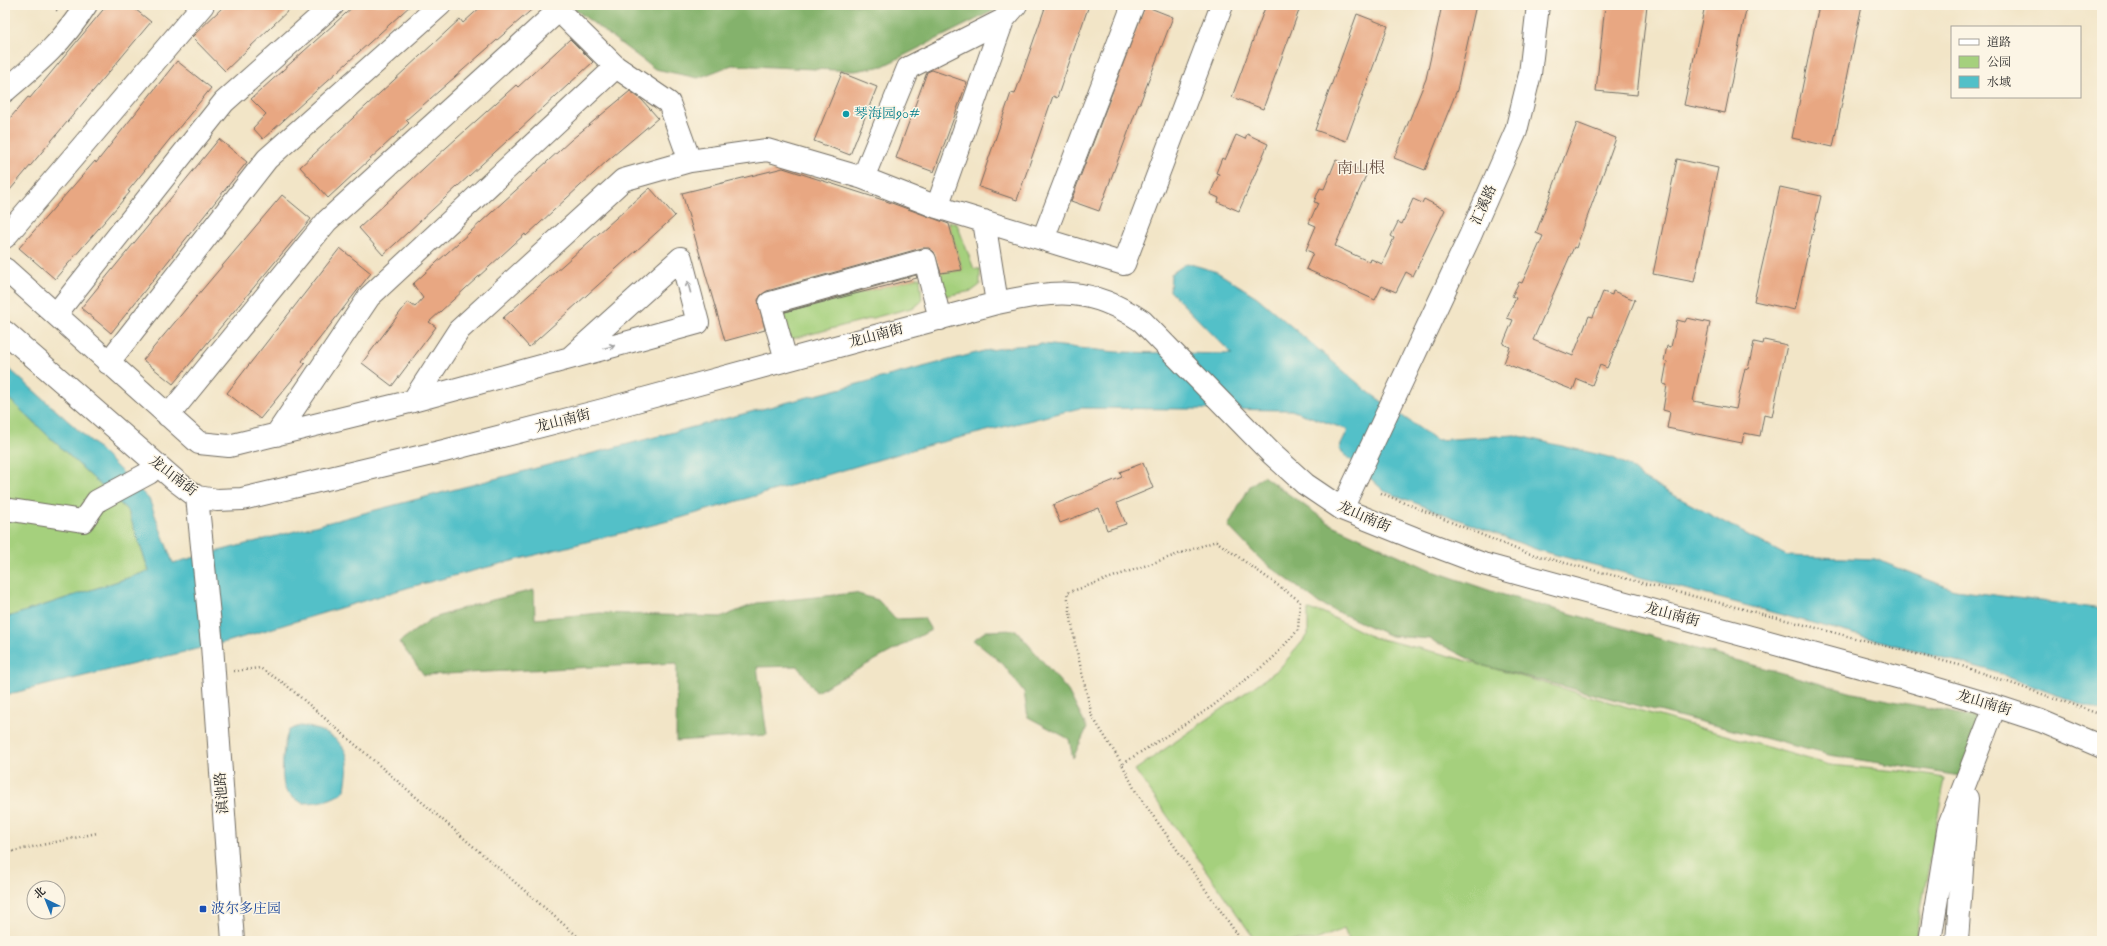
<svg xmlns="http://www.w3.org/2000/svg" width="2107" height="946" viewBox="0 0 2107 946" font-family="'IM FELL English','Noto Serif SC',serif">
	<style>
		.green { fill: #a5d07d; stroke: #687e54 }
		.forest { fill: #84b26c; stroke: #586e4c }
		.water { fill: #52c0c8; stroke: #3e767a }
		.building { fill: #e8a782 }
		.lines { fill: none; stroke-linecap: round; stroke-linejoin: round }
		.minor-casing { stroke: #716c62; stroke-width: 24 }
		.path { stroke: #716c62; stroke-width: 2.5; stroke-dasharray: 1 3; stroke-linecap: butt }
		.minor { stroke: #fff; stroke-width: 22 }
		.oneway { stroke: #a0a0a0 }
		.culture-dot { fill: #0f9aa8; stroke: #fcf5e5; stroke-width: 1.5 }
		.transit-dot { fill: #1a4fb4; stroke: #fcf5e5; stroke-width: 1.5 }
		.labels { text-anchor: middle; dominant-baseline: central; stroke-width: 3; stroke-linejoin: round; paint-order: stroke }
		.culture-label { font-size: 14px; fill: #0d838f; stroke: #fcf5e5; text-anchor: start }
		.street-label { font-size: 14px; fill: #2b2b2b; stroke: #fcf5e5 }
		.transit-label { font-size: 14px; fill: #164399; stroke: #fcf5e5; text-anchor: start }
		.quarter-label { font-size: 16px; fill: #6d5649; stroke: #fcf5e5 }
	</style>
	<rect width="100%" height="100%" fill="#fcf5e5"/>
	<filter id="ink" filterUnits="userSpaceOnUse"><feTurbulence type="fractalNoise" baseFrequency=".025" numOctaves="2"/><feDisplacementMap in="SourceGraphic" scale="8" xChannelSelector="R" yChannelSelector="G"/><feConvolveMatrix kernelMatrix="1 2 1 2 8 2 1 2 1" color-interpolation-filters="sRGB"/></filter>
	<filter id="wash" filterUnits="userSpaceOnUse"><feTurbulence type="fractalNoise" baseFrequency=".012" numOctaves="4" result="noise"/><feDisplacementMap in="SourceGraphic" scale="16" xChannelSelector="R" yChannelSelector="G"/><feGaussianBlur stdDeviation="0.9" result="paint"/><feColorMatrix in="noise" values="0 0 0 0 0 0 0 0 0 0 0 0 0 0 0 0 0 1.4 0 .05"/><feComposite in="paint" operator="in"/></filter>
	<g filter="url(#wash)">
		<rect width="100%" height="100%" fill="#f2e5c7"/>
		<!-- green -->
		<path class="green" d="M948,221L957,224L974,269H980V285L972,291L945,296L937,273L962,270Z
			M920,277L922,301L915,307L788,340L781,314Z
			M5,395L128,511L149,571L5,618Z
			M1308,610L1322,612L1372,637L1439,653L1830,765L1908,772L1945,778L1915,941H1349L1344,929L1313,941H1256L1135,770L1279,669L1308,635Z"/>
		<!-- forest -->
		<path class="forest" d="M569,5H1000L993,11L883,66L855,71L732,65L698,78L655,69Z
			M1263,476L1332,525L1433,571L1497,593L1853,693L1984,719L1960,776L1829,755L1481,665L1430,639L1391,636L1320,604L1259,558L1228,526L1250,486Z
			M534,590L535,619L600,613L722,617L757,603L855,593L878,600L895,619L924,618L931,630L816,692L798,666L757,667L767,735L676,741L677,663L424,675L399,642L431,619L476,604Z
			M1016,630L1068,691L1087,728L1073,758L1069,739L1028,717L1024,692L1003,664L973,640L986,631Z"/>
		<!-- water -->
		<path class="water" d="M1187,263L1217,272L1257,297L1367,391L1436,440L1515,435L1613,458L1629,466L1642,478L1787,556L1875,559L1955,590L2102,609V712L1989,670L1538,550L1384,491L1339,449L1348,430L1291,410L1080,408L922,447L680,518L410,587L230,641L5,695V618L149,571L128,511L5,395V365L94,444L149,499L173,563L984,351L1016,346L1042,344L1116,352L1232,354L1170,291L1171,274Z
			M300,726C318,727 347,739 348,762C348,771 346,781 345,790C333,801 317,803 302,803C296,799 288,795 285,789C280,776 283,742 289,730Z"/>
		<g id="blocks">
			<!-- building -->
			<path class="building" d="M107,5H130L151,22L5,196V124L28,97L30,98Z
				M225,5H294L225,71L192,37Z
				M355,5H411L263,139L253,128L266,114L251,99Z
				M483,5H537L406,120L409,123L328,198L300,167L460,19L463,23Z
				M1046,5H1080L1088,8L1057,98L1053,96L1017,200L979,187L1011,93L1015,94Z
				M1266,5H1301L1263,109L1232,97Z
				M1442,5H1476L1457,90L1425,170L1394,158L1426,79Z
				M1605,5H1647L1637,95L1596,91Z
				M1705,5H1747L1725,113L1684,105Z
				M1819,5H1862L1833,147L1792,138Z
				M1145,6L1173,17L1140,103H1139L1099,211L1071,201Z
				M1357,14L1388,26L1346,141L1315,130Z
				M570,39L593,62L383,255L359,228L437,156L516,85L518,87Z
				M177,61L211,88L128,191L130,192L55,279L19,248L95,161L96,163Z
				M932,70L967,82L934,172L896,158L927,72Z
				M842,73L877,87L850,155L814,141Z
				M630,91L642,100L658,118L607,161L526,236L525,234L429,322L436,327L392,386L362,363L408,302L415,307L423,298L413,284L571,140Z
				M1577,123L1616,138L1576,248L1574,247L1533,340L1573,356L1589,316L1593,317L1603,292L1612,295L1613,291L1635,300L1607,368L1600,365L1592,385L1577,379L1573,390L1504,363L1510,347L1503,344L1513,320L1507,318L1516,298L1512,296L1519,282L1522,283L1543,236L1536,233Z
				M1247,134L1268,144L1239,211L1218,202L1219,198L1210,194L1219,174L1216,173L1222,158L1225,160L1236,135L1245,139Z
				M219,139L247,162L111,333L81,308Z
				M1677,159L1718,168L1694,282L1653,274Z
				M1336,160L1367,173L1335,246L1370,262L1371,259L1382,264L1394,238L1391,236L1398,222L1402,224L1413,199L1422,203L1424,199L1445,210L1413,276L1406,272L1396,292L1382,286L1375,300L1306,269L1313,253L1306,250L1316,226L1309,223L1318,203L1314,202L1320,188L1324,189Z
				M783,168L886,201L949,224L962,270L941,273L934,252L929,248H922L767,291L761,295L758,300L765,330L725,341L682,193Z
				M1780,187L1821,196L1795,310L1754,301Z
				M650,188L675,216L529,347L503,318Z
				M282,195L311,219L173,384L143,360Z
				M340,248L371,273L302,361L305,364L260,419L227,393Z
				M916,275L917,278L785,312Z
				M1687,318L1710,323L1693,401L1736,409L1745,368L1748,369L1754,342L1763,344L1764,340L1787,345L1772,417L1764,415L1760,436L1744,433L1742,443L1667,428L1670,412L1663,410L1667,385L1663,384L1667,362L1664,361L1667,346L1671,347L1677,320L1685,322Z
				M1143,463L1153,488L1117,503L1126,524L1107,530L1099,508L1060,523L1053,505L1122,477L1120,472Z"/>
		</g>
	</g>
	<g filter="url(#ink)">
		<use href="#blocks" fill-opacity="0" stroke="#716c62" stroke-width="1"/>
		<g class="lines">
			<defs>
				<path id="minor" d="M553,5L616,67L669,103L690,161L767,150L863,178L937,207L1124,264L1222,5
					M5,91C39,62 62,43 86,5
					M863,178L908,68L1003,20
					M937,207L1003,20L1016,5
					M984,221L997,303
					M5,237L203,5
					M1043,239L1133,5
					M5,269L199,443L229,446L413,401L698,323L681,258L571,357
					M56,314L224,102L333,5
					M5,332L176,481L197,497L217,500L242,499L444,451L603,410L997,303C1057,290 1089,286 1142,321L1272,454L1305,484L1342,509L1414,538L1483,564L1904,679L1995,706L2041,721L2102,747
					M786,360L770,303L925,260L940,319
					M108,363L267,159L440,5
					M413,401L459,330L623,180L690,161
					M168,416L327,221L558,11
					M276,435L369,297L616,67
					M197,497L212,645L233,941
					M5,509L83,521L97,501L149,473L157,465
					M1342,509L1470,236L1516,131L1530,74L1538,5
					M1930,941L1949,825L1995,706
					M1957,941L1967,798"/>
			</defs>
			<!-- minor casing -->
			<use href="#minor" class="minor-casing"/>
			<!-- path -->
			<path class="path" d="M50,5L58,11
				M1381,493L1523,552L1959,665L2102,715
				M234,671L260,668L285,684L583,941
				M1122,764L1092,716L1075,643L1067,593L1216,541L1300,601L1298,630L1272,659L1210,708L1122,764L1136,792L1242,941
				M5,853L97,833"/>
			<!-- minor -->
			<use href="#minor" class="minor"/>
		</g>
		<!-- one-way arrows -->
		<defs><path id="oneway-shaft" d="M-6 0H5M1.5-3L5.5 0L1.5 3" fill="none" stroke-width="1.6" stroke-linecap="round" stroke-linejoin="round"/></defs>
		<g class="oneway">
			<use href="#oneway-shaft" transform="translate(689 287) rotate(-105)"/>
			<use href="#oneway-shaft" transform="translate(609 347) rotate(-15)"/>
		</g>
	</g>
	<!-- markers -->
	<circle class="culture-dot" cx="846" cy="114" r="4"/>
	<rect class="transit-dot" x="199" y="905" width="8" height="8" rx="2"/>
	<g class="labels">
		<!-- culture labels -->
		<g class="culture-label">
			<text x="854" y="114">琴海园90#</text>
		</g>
		<!-- street labels -->
		<g class="street-label">
			<text transform="translate(1484 205) rotate(-66)">汇溪路</text>
			<text transform="translate(876 336) rotate(-15)">龙山南街</text>
			<text transform="translate(563 421) rotate(-14)">龙山南街</text>
			<text transform="translate(173 476) rotate(38)">龙山南街</text>
			<text transform="translate(1364 517) rotate(24)">龙山南街</text>
			<text transform="translate(1672 615) rotate(15)">龙山南街</text>
			<text transform="translate(1984 703) rotate(17)">龙山南街</text>
			<text transform="translate(222 793) rotate(-94)">滇池路</text>
		</g>
		<!-- transit labels -->
		<g class="transit-label">
			<text x="211" y="909">波尔多庄园</text>
		</g>
		<!-- quarter labels -->
		<g class="quarter-label">
			<text x="1361" y="169">南山根</text>
		</g>
	</g>
	<!-- margin -->
	<rect width="2107" height="946" fill="none" stroke="#fcf5e5" stroke-width="20"/>
	<!-- legend -->
	<rect x="1951" y="26" width="130" height="72" fill="#fcf5e5" stroke="#a8a49b"/>
	<rect x="1959" y="39" width="20" height="6" fill="#ffffff" stroke="#a8a49b"/>
	<text x="1987" y="46" font-size="12" fill="#2b2b2b">道路</text>
	<rect x="1959" y="56" width="20" height="12" fill="#a5d07d" stroke="#a8a49b"/>
	<text x="1987" y="66" font-size="12" fill="#2b2b2b">公园</text>
	<rect x="1959" y="76" width="20" height="12" fill="#52c0c8" stroke="#a8a49b"/>
	<text x="1987" y="86" font-size="12" fill="#2b2b2b">水域</text>
	<!-- north arrow -->
	<g transform="translate(46 900) rotate(317)"><circle r="19" fill="#fcf5e5" stroke="#a8a49b"/>
	<path d="M0-3L7 15L0 10L-7 15Z" fill="#1f6fb2"/>
	<text y="-6" font-size="11" font-weight="bold" text-anchor="middle" fill="#2b2b2b">北</text>
	</g>
</svg>
